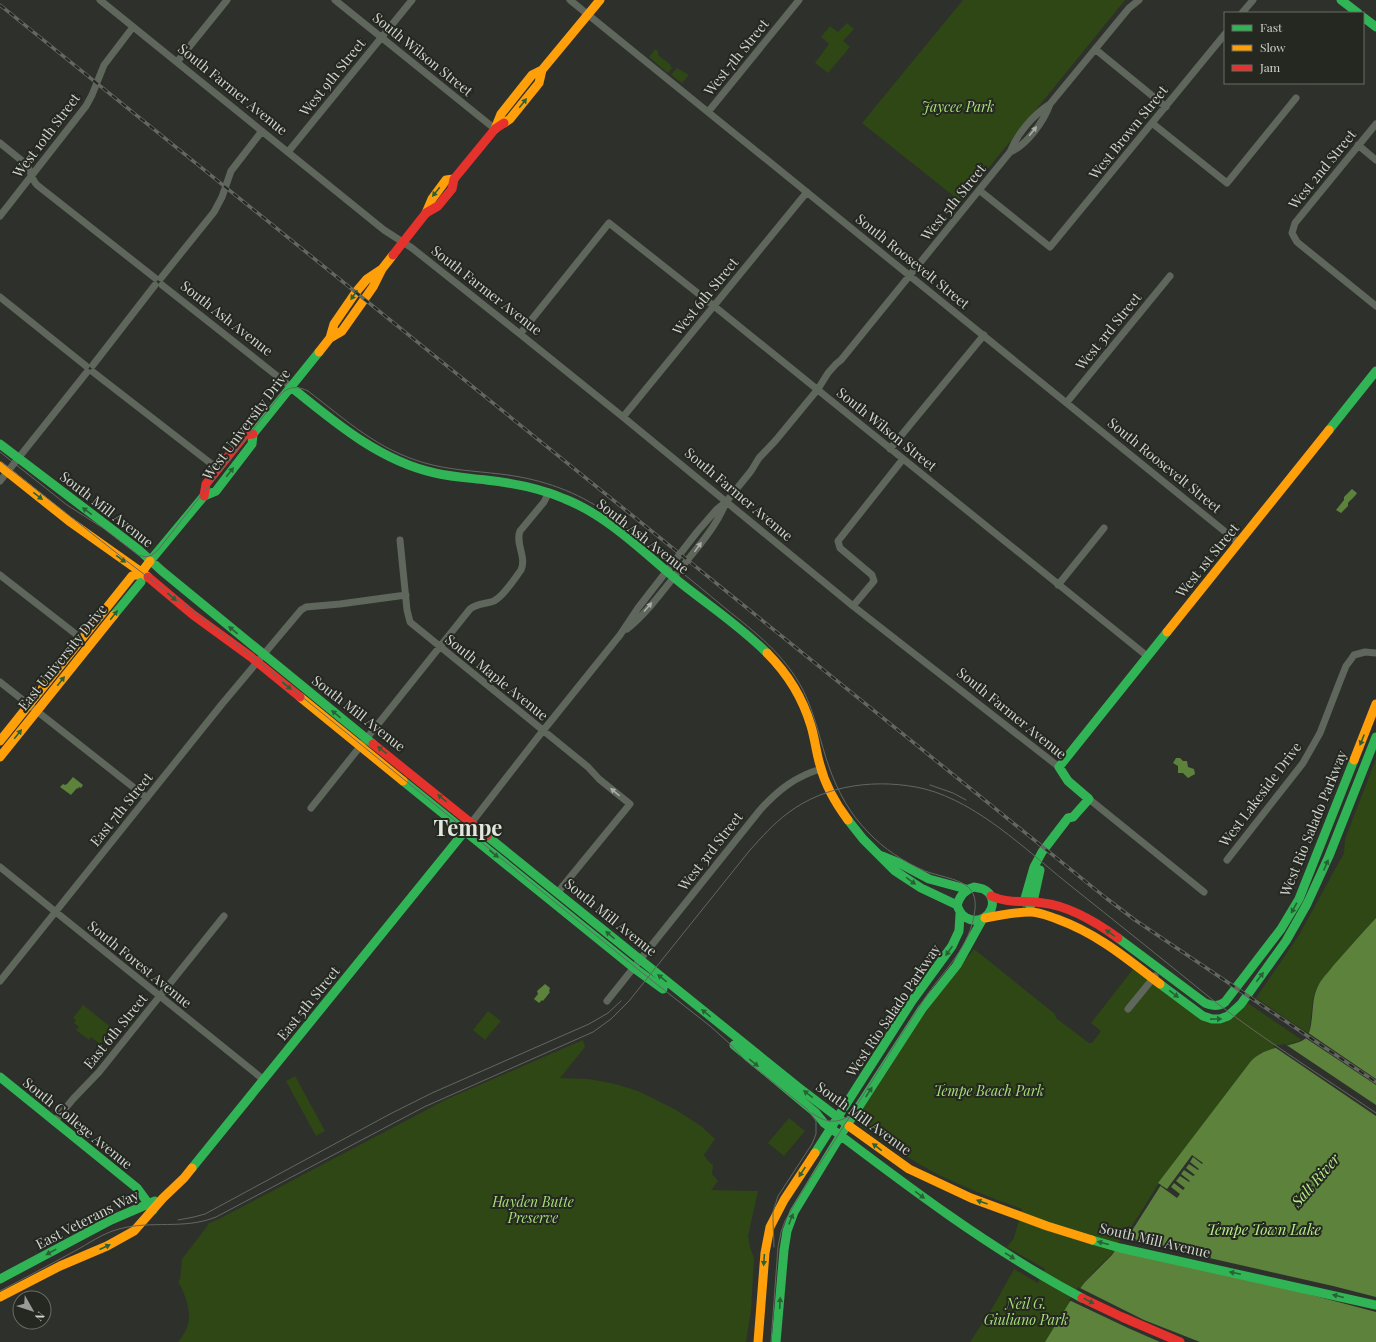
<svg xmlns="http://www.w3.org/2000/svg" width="1376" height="1342" viewBox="0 0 1376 1342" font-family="'Playfair Display',serif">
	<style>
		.green { fill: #2e4714 }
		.water { fill: #5c823b }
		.pier { fill: #2e302c }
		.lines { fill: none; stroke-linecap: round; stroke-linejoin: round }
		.street { stroke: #5f665b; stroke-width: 7 }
		.fast { stroke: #30b455; stroke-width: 9 }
		.slow { stroke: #ff9f0a; stroke-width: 9 }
		.jam { stroke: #e5322d; stroke-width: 9 }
		.tram { stroke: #646761; stroke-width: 1 }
		.rail-casing { stroke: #646761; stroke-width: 3.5 }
		.rail { stroke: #242820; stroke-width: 2; stroke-dasharray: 6; stroke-linecap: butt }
		.oneway { fill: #296035 }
		.oneway2 { fill: #a9aea6 }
		.labels { text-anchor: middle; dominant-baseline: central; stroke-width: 4; stroke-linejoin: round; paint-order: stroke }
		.street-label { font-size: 14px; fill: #d1d4cf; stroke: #242820 }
		.park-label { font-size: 14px; font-style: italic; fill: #a7df77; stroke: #242820 }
		.water-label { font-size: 15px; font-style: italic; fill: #b6ef86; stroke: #242820 }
		.town-label { font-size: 22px; font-weight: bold; fill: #e1e7dc; stroke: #242820 }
	</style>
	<rect width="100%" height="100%" fill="#2e302c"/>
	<!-- green -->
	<path class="green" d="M963,0H1125L961,202L862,123Z
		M847,23L854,29L843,41L850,47L828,73L815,63L829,44L821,37L830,26L838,32Z
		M655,49L658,51V55L671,65L670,66L672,68L668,73L649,57Z
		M677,68L689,75L682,83L671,75Z
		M1376,759V918L1352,944L1317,987L1313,999L1309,1034L1256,998L1299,935L1344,853L1345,839Z
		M974,949L1055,1014L1056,1018L1089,1043H1092L1101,1031L1091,1023L1134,968L1221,1024L1231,1019L1246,1002L1302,1040L1261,1053L1251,1061L1159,1183L1120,1245C1109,1258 1096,1268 1085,1282C1070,1301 1059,1322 1045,1342H970L993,1307L1014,1269L1038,1283L1045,1269L1007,1247L1014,1238L1022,1209C994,1199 966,1188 939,1175C912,1161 888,1144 863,1127C859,1123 858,1120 858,1115L924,1013Z
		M83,1005L112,1028L100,1044L91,1037L89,1040L76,1030L79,1027L74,1023L76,1020L73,1018Z
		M488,1011L501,1021L485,1040L473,1030Z
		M583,1040L585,1047L560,1078L589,1079L615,1084L638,1091L676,1110L701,1126L715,1139L704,1155L708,1161L713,1165L712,1174L718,1181L711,1190L758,1191L748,1236L750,1247L754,1258L751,1310L746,1342H178C196,1321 189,1303 178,1281L180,1280L182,1259L208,1225L207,1224L221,1218L447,1099Z
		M295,1076L325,1131L316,1136L286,1081Z
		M789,1118L805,1131L784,1156L768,1143Z"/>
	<!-- water -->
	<path class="water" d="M1352,489L1357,493C1354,498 1351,499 1348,503V506L1341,513L1336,510L1344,500V497Z
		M1176,758H1180L1183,761H1187L1188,767L1194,769L1195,774L1188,778L1183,773H1178V766L1173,763Z
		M73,777L83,785L81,788L79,787L78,789L77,788L71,795L60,787L63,784L65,785L67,784Z
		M1376,918V1342H1045L1069,1303L1085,1282L1112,1255L1130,1228L1133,1229L1161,1185L1158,1183L1251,1061C1262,1050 1275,1048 1289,1045C1295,1043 1302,1042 1306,1038C1314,1029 1311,1003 1316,991C1319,981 1327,974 1333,966C1347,950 1361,934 1376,918Z
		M545,984L550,988L549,991L550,992L543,1001L542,1000L539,1003L534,999L538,994L537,991Z"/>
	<!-- pier -->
	<path class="pier" d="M1307,1032L1376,1079V1085L1304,1037Z
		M1285,1044L1376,1105V1116L1273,1046Z
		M1192,1155L1203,1163L1202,1164L1193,1157L1190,1162L1199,1169L1198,1170L1189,1164L1186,1168L1195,1175L1193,1176L1184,1170L1181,1174L1190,1181L1189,1182L1180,1176L1176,1181L1185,1188L1183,1190L1174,1183L1171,1187L1180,1194L1177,1198L1159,1185V1184L1167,1189Z
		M1121,1238L1333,1286L1376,1297V1312L1118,1244Z
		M1078,1287L1144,1320L1200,1342H1160L1128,1328L1069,1300Z"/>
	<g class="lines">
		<!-- street -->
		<path class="street" d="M100,0L384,230L412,248L520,334L623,417L853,606L1059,767
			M335,0L495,129
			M570,0L1239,543
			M1242,13L1253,0
			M1095,49L1166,107
			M177,62L227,0
			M708,112L799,0
			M1152,123L1227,183L1296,98
			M1376,124L1295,223L1292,233L1297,242L1376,306
			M0,143L26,164C31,170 31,179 37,185L155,278
			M1358,145L1376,160
			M288,152L412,0
			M1010,152C1027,145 1044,121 1050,104
			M979,190L1050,247L1225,34
			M0,216L86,106L92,95L104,65L133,27
			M161,278L214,212L222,197L231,171L262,131
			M162,285L291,387
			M0,297L86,366
			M520,334L609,223L714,306L1147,656
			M93,365L155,285
			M93,372L218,469
			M1067,402L1170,276
			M623,417L807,192
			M890,449L984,335
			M0,481L87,372
			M400,540L407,610L410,622L588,767L599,779L630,804L558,892
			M0,575L82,639
			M1058,585L1104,528
			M853,606L874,581L872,575L840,548L838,541L903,459
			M627,629C647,613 665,588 681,568C697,548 717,526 726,502
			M0,682L147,798
			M1089,799L1204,892
			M311,808L470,609C477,603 486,604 494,601C504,596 515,578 521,570C527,557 515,544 520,531L544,502L549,492
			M472,822L538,737L620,635L638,608L697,532L717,509L726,502L751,471L759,458L776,440L818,389L828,373L836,364L841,360L1010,152C1017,134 1033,115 1050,104L1129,8L1139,0
			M1227,860L1303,763L1320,733L1340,681L1346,666L1352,658L1354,655L1365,652L1376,653
			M0,867L264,1080
			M0,981L222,704L301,610L306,607L340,604L406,595
			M607,1001L760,810C778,790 796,776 821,769
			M1128,1009L1155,976
			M54,1122L73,1099L99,1072L224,916"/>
		<!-- fast -->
		<path class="fast" d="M1341,0L1358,13
			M1363,17L1376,27
			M291,387C334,422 380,461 435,473C452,477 469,478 486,480C513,483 540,488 565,499C610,517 645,554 682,584C711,607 741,627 767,653
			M1329,430L1376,371
			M0,444L138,549L162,571L373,744
			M150,561L204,496L216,491L252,444L253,434L319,352
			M114,615L141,582V573
			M403,781L634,968L663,989
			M848,820L863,839L895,871L921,888L957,905
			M487,836L798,1087L849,1126
			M882,856L899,863L929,879L966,889
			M974,887C977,888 981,888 983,889C1001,897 991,923 972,920C963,918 960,913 957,905C960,896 964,890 974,887Z
			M1024,902L1034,867L1042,852L1068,818L1073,817L1089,799L1068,781L1059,767L1167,632
			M1030,906L1033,902L1040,870
			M1118,938L1205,1003C1213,1006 1218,1007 1225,1002L1281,929L1299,899L1354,760
			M1160,984L1203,1016L1212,1019H1220L1228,1016L1241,1004L1286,941L1307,904L1329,856L1376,737
			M734,1045L816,1113L824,1123C907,1186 990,1249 1082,1298
			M0,1077L137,1188L153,1210
			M815,1153L912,1001L952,946L959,931L960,914
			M192,1168L469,826
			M1092,1240L1120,1248L1376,1305
			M0,1279L111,1220L155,1201
			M776,1342L784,1250L787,1231L794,1212L847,1125L922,1009L957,965L982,920"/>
		<!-- slow -->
		<path class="slow" d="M504,123L510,119L539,83L542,70L600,0
			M495,129L501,114L532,75L542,70
			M426,213L432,199L446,180L454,179
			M330,338L334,324L356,292L367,279L382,269
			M319,352L330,338L342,331L373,287L382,269L393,255
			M0,466L69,521L148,577
			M1167,632L1329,430
			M767,653C787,673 803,699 811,726C815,739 816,752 820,765C825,785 836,804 848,820
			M300,697L403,781
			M0,741L132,576L141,573L150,561
			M0,757L114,615
			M1354,760L1376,704
			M985,918C1000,915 1015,912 1030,912C1040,912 1048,916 1057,919C1098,934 1126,958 1160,984
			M849,1126L909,1169L971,1198L1047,1226L1092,1240
			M0,1297L60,1266L107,1246L134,1231L163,1198L184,1178L192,1168
			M758,1342L765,1253L770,1227L784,1200L815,1153"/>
		<!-- jam -->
		<path class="jam" d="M393,255L426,213L438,206L452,189L454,179L495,129L504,123
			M204,496L206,484L245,435L253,434
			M148,577L192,614L251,657L300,697
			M373,744L487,836
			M991,896C1009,904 1024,900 1043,903C1070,906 1096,922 1118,938
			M1082,1298L1122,1317L1180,1342"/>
		<!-- tram -->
		<path class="tram" d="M0,452L67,505L103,528L138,555L146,557L152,555L158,550L281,394C289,386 298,386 308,391C346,420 378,450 425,463C449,470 475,471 500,474C536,478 571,489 601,509C626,525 648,546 671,564C689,578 707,593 725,608C755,632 785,655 803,690C815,714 820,741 829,767C838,792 850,814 868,832C884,849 904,862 925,871C938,876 956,878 967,886C974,892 976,900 975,909C971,948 943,970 923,1001C893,1047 864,1094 835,1140C818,1167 800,1193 785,1221L781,1232L778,1247L771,1342
			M0,461L128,562L258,661L635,967L710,1026L729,1043L744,1059L807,1109L816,1121V1134L812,1144L778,1196L773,1212V1220L774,1247
			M930,785L953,793L966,800
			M812,1113C824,1122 837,1125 850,1115
			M178,1220L194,1217L205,1214L390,1114L432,1093L589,1024L608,1013L621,1001
			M0,1291C25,1278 49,1265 73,1252C88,1244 103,1233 119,1229C151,1220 184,1230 216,1217L424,1107L593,1032L611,1019L629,1001L750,850C762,837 773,824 788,813C826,784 879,778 925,789C978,803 1025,849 1066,882C1116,922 1165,961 1214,1001C1266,1041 1322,1076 1376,1113"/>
		<defs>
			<path id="rail" d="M0,5L1106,898L1135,920L1376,1082"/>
		</defs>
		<!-- rail casing -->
		<use href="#rail" class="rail-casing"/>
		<!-- rail -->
		<use href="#rail" class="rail"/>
	</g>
	<!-- one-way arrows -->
	<defs><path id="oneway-solid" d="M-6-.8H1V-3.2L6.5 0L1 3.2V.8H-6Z"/></defs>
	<g class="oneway">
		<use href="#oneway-solid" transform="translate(523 103) rotate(-51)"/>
		<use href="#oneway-solid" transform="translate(436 192) rotate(129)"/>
		<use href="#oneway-solid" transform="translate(354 295) rotate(125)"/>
		<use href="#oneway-solid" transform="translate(230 472) rotate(-52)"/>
		<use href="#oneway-solid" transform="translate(38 496) rotate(38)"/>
		<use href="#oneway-solid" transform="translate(87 511) rotate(-144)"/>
		<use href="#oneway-solid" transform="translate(121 559) rotate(36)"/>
		<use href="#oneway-solid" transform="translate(172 597) rotate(40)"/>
		<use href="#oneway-solid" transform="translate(114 615) rotate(-51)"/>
		<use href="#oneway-solid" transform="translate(233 630) rotate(-141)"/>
		<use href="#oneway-solid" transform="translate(61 681) rotate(-52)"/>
		<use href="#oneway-solid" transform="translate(287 686) rotate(39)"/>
		<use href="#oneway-solid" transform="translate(336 714) rotate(-141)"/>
		<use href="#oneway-solid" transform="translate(18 734) rotate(-51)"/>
		<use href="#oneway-solid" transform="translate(1362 740) rotate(112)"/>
		<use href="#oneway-solid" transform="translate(382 750) rotate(-142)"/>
		<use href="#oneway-solid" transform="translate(442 798) rotate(-141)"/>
		<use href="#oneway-solid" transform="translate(494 854) rotate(39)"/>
		<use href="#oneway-solid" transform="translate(1326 865) rotate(-67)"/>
		<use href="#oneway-solid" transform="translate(911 881) rotate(36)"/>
		<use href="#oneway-solid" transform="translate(1294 908) rotate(119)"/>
		<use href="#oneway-solid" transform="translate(1110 933) rotate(-145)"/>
		<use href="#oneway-solid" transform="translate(610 935) rotate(-140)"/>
		<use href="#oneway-solid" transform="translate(949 951) rotate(125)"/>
		<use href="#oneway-solid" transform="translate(1260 977) rotate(-53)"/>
		<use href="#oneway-solid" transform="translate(662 978) rotate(-141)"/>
		<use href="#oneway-solid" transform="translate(1174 994) rotate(37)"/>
		<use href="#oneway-solid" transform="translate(706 1013) rotate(-141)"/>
		<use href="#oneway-solid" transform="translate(1216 1019) rotate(-1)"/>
		<use href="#oneway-solid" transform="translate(754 1063) rotate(39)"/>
		<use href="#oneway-solid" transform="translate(869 1092) rotate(-57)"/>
		<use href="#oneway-solid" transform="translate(808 1094) rotate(-142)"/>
		<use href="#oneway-solid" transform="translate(877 1147) rotate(-143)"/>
		<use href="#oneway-solid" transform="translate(802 1172) rotate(123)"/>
		<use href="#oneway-solid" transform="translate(920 1195) rotate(36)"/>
		<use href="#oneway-solid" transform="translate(982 1202) rotate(-160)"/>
		<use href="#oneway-solid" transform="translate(791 1219) rotate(-68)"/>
		<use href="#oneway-solid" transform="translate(1103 1243) rotate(-165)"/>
		<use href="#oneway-solid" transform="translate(105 1247) rotate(-25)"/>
		<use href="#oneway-solid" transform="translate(51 1252) rotate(151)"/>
		<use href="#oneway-solid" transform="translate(1010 1256) rotate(32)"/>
		<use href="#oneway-solid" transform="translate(764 1260) rotate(94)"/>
		<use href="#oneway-solid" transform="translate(1235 1273) rotate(-168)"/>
		<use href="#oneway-solid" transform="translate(1338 1296) rotate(-166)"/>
		<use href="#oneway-solid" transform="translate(1089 1301) rotate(28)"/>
		<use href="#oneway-solid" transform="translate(780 1303) rotate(-87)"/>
	</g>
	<g class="oneway2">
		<use href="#oneway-solid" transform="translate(1033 131) rotate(-51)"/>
		<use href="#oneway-solid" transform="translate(698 547) rotate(-54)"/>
		<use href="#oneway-solid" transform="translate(648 607) rotate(-49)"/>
		<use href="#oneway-solid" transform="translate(615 792) rotate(-140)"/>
	</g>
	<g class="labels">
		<!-- street labels -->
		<g class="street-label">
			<text transform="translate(423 54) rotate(39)">South Wilson Street</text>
			<text transform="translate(736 57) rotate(-51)">West 7th Street</text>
			<text transform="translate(332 77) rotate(-51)">West 9th Street</text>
			<text transform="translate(233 89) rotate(39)">South Farmer Avenue</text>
			<text transform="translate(1128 132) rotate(-51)">West Brown Street</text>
			<text transform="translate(46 135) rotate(-53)">West 10th Street</text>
			<text transform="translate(1322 169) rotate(-51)">West 2nd Street</text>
			<text transform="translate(953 202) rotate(-51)">West 5th Street</text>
			<text transform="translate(913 261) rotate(39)">South Roosevelt Street</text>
			<text transform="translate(487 290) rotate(38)">South Farmer Avenue</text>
			<text transform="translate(705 296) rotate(-51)">West 6th Street</text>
			<text transform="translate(227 318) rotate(38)">South Ash Avenue</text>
			<text transform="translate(1108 331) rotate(-51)">West 3rd Street</text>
			<text transform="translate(246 424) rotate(-53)">West University Drive</text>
			<text transform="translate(887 429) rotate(39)">South Wilson Street</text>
			<text transform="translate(1165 465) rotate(39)">South Roosevelt Street</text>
			<text transform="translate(739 494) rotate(40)">South Farmer Avenue</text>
			<text transform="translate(107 509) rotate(38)">South Mill Avenue</text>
			<text transform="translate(643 536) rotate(38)">South Ash Avenue</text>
			<text transform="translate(1207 560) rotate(-51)">West 1st Street</text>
			<text transform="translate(62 657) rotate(-51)">East University Drive</text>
			<text transform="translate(497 677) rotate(39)">South Maple Avenue</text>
			<text transform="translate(359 713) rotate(38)">South Mill Avenue</text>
			<text transform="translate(1012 713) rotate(39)">South Farmer Avenue</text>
			<text transform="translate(1260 794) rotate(-53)">West Lakeside Drive</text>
			<text transform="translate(121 809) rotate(-51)">East 7th Street</text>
			<text transform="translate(1313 823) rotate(-68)">West Rio Salado Parkway</text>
			<text transform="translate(710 851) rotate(-52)">West 3rd Street</text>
			<text transform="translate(611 917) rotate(39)">South Mill Avenue</text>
			<text transform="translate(140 964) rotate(39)">South Forest Avenue</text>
			<text transform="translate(308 1003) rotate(-51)">East 5th Street</text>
			<text transform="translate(893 1010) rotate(-56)">West Rio Salado Parkway</text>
			<text transform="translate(115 1031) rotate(-51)">East 6th Street</text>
			<text transform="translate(864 1118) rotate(36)">South Mill Avenue</text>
			<text transform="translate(78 1123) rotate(39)">South College Avenue</text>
			<text transform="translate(87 1219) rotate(-27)">East Veterans Way</text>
			<text transform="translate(1155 1240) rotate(13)">South Mill Avenue</text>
		</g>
		<!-- park labels -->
		<g class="park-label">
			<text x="958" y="106">Jaycee Park</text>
			<text x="989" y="1090">Tempe Beach Park</text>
			<text x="533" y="1201">Hayden Butte<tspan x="533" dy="16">Preserve</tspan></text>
			<text x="1026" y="1303">Neil G.<tspan x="1026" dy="16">Giuliano Park</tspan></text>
		</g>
		<!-- water labels -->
		<g class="water-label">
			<text transform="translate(1315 1180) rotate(-49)">Salt River</text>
			<text x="1264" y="1229">Tempe Town Lake</text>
		</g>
		<!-- town labels -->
		<g class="town-label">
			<text x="468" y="827">Tempe</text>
		</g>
	</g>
	<!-- legend -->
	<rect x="1224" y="12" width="140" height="72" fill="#242820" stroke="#696d66"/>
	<rect x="1232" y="25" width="20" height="6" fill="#30b455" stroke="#696d66"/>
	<text x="1260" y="32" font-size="12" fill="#d1d4cf">Fast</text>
	<rect x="1232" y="45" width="20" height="6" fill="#ff9f0a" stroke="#696d66"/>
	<text x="1260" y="52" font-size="12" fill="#d1d4cf">Slow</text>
	<rect x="1232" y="65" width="20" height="6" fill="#e5322d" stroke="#696d66"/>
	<text x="1260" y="72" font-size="12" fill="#d1d4cf">Jam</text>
	<!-- north arrow -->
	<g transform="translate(32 1310) rotate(129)"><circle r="19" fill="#242820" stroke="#696d66"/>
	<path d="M0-3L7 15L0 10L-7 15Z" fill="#989b96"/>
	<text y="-6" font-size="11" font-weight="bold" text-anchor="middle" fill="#d1d4cf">N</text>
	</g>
</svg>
